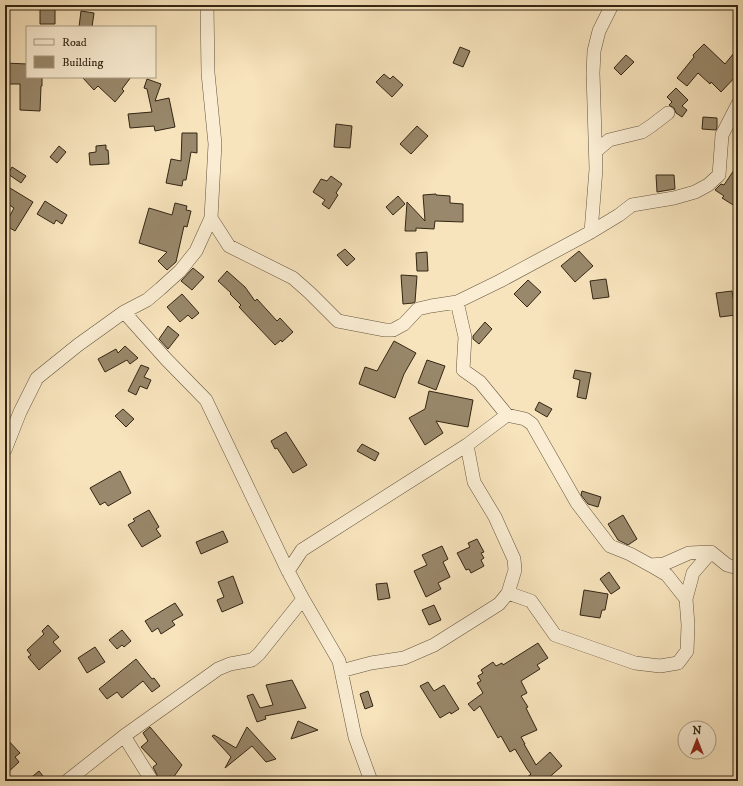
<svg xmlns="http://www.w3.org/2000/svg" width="743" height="786" viewBox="0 0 743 786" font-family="'IM FELL DW Pica',serif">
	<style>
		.building { fill: #99886b; stroke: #332613 }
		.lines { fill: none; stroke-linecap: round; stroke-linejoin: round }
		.minor-casing { stroke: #64553d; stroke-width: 14 }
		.minor { stroke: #faedd3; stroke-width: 13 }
	</style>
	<rect width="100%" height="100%" fill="#f7e3bc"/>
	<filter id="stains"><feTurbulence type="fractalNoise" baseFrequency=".005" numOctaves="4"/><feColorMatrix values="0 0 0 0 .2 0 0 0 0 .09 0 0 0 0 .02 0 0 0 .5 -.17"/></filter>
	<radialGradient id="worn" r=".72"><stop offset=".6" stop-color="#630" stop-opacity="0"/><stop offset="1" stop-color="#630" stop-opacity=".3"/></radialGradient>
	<!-- building -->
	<path class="building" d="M40,5H55V24H40Z
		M81,11L94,13L92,27H79Z
		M704,44L725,64L738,48V74L721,92L711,82L710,84L698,73L687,86L677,78L694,57L693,55Z
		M460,47L470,51L463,67L453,63Z
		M626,55L634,62L621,75L614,68Z
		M5,63L27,64V77H42V86H41L40,111L20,110V84H5Z
		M384,74L390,79L393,76L403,85L392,97L376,82Z
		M82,77H131L122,89L124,91L115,102L98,86L94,90Z
		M147,79L161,84L155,101L169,98L175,127L155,131L154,126L130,128L128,114L152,112L147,89L144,88Z
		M676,88L688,100L682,106L687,110L682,117L676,113L674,108L669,105L672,102L667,97Z
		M703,117L717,118V127L716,130L702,129Z
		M336,124L352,126L350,148L334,147Z
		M417,126L428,136L411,154L400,144Z
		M182,133H197V153L191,152L186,180H183L182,186L166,183L171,159L181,161Z
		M106,145V150H108L109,164L90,165L89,153L96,152V146Z
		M59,146L66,152L57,163L50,157Z
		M738,164V208L722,198L724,196L715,190L721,184L724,185Z
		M12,167L26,176L21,183L8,174Z
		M656,175H674L675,189L657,192Z
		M331,176L342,184L336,193L338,195L329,209L322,204L325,200L313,192L321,179L327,181Z
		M10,188L33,202L15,231L5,225L14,208L5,202V196Z
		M436,194V195L450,196V203L463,204V222L435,221L434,229L416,228V231H405L407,202L425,221L423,195Z
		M398,196L405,204L393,215L386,207Z
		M45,201L67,215L62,224L56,220L54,224L37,214Z
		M175,203L187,206L186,210L191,211L187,227L184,226L176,262L167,270L158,261L167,252L139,243L149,208L172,215Z
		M345,249L355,259L347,266L337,255Z
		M579,251L593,266L575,282L561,266Z
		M427,252L428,271H417L416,253Z
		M193,268L204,277L192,290L181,281Z
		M227,271L245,287L255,301L257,299L277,321L280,318L293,332L282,342L281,340L275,345L239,307L241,305L230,294L231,293L218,281Z
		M401,275L417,276L415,302L413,303L403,304Z
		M606,279L609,297L593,299L590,281Z
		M528,280L541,292L527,307L514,294Z
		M732,291L736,315L720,317L716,293Z
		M182,294L199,313L192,319L188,315L180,322L167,307Z
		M485,322L492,329L479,344L473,339V336Z
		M168,326L179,335L168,349L159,339Z
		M394,341L416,353L404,374L395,398L359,384L365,367L377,371Z
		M125,346L138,358L130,364L127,360L105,372L98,359L116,349L118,353Z
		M427,360L445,366L436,390L418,383Z
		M141,365L149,368L144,377L151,380L147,389L140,386L136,395L128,391Z
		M575,370L591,373L586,399L577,397L580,380L573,378Z
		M429,391L473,400L468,427L436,421L443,433L425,445L409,418L425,409Z
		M539,402L552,409L547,417L535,410Z
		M123,409L134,419L126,427L115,416Z
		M286,432L307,465L293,473L277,448L275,449L271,441Z
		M362,444L379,453L375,461L357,451Z
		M120,471L131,493L108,506L105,502L100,505L90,488Z
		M582,491L601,497L598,507L588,504L581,495Z
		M149,510L159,527L156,529L161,536L142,547L128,525L135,521L133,519Z
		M623,515L637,539L628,545L618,540L608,524Z
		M223,531L228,542L201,554L196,542Z
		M477,539L484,552L481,553L484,558L481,560L484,566L471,573L469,569L466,570L457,553L470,547L468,543Z
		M442,546L448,559L443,562L450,577L438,583L441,589L426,597L414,571L427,565L422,555Z
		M609,572L620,588L611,594L600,579Z
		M233,576L243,603L222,612L217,600L224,597L218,582Z
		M387,583L390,598L378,600L376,584Z
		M584,590L608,594L605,610H602L600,618L580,615Z
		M175,603L183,615L172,621L175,625L161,634L158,628L152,632L145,621Z
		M434,605L441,620L429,625L422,610Z
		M48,625L59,637L53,642L61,651L39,670L28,657L31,655L27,650L44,634L42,631Z
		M122,630L131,641L124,647L122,645L117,649L109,640Z
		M538,643L548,658L537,665L540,669L521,681L527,693L521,696L528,707L526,708L537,730L521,737L525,744H524L536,765L550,752L562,766L545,781H523L531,774L527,769L515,749L510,752L501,736L498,738L480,706L474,711L468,704L483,693L477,683L481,681L478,676L483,673L481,670L493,662L496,666L502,663L503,665Z
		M95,647L105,662L87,673L78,658Z
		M136,659L152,679L154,678L160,686L152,692L143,681L122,698L117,692L107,699L99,689Z
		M292,680L306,708L265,716L266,719L257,722L247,696L253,694L260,708L273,705L266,685Z
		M428,682L434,691L444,685L459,709L451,714L450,712L440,718L420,686Z
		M368,691L373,706L365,709L360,694Z
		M298,721L318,730L291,739Z
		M150,727L182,765L173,778L170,776L162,781H160L153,767L157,764L141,747L148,741L143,733Z
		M247,727L276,759L266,762L252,746L225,768L231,757L212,736L214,735L236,748Z
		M5,737L20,753L15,757L19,762L5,775Z
		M39,771L47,781H27Z"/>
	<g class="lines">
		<defs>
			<path id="minor" d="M595,152L609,140L642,132L651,126L668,113
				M211,218L229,246L293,278L310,293L338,321L385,330H393L404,324L418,309L431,306L457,302L500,281L591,232L619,215L632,205L674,198L695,192L708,185L719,175L722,135L738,104
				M591,232L596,169L593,73L594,51L599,31L612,5
				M124,312L166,359L206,400L288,571L303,599L339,661L355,737L371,781
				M507,415L525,419L532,424L577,503L610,546L630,554L650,565L664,564L689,553L711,552L727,565L738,568
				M5,450L20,412L37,378L78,345L124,312L147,300L160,289L180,271L196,251L211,218L215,144L208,73L207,5
				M650,565L667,575L686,599
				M288,571L302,550L467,445
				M508,593L531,601L555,635L635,663L660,666L678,663L687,651L688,625L686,599L693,573L711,552
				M341,671L371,663L404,658L434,645L499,604L508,593L515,570L514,559L495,517L474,482L467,445L507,415L480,382L463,370L465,337L457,302
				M124,736L218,669L230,664L252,660L259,654L303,599
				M67,781L124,736L152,781"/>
		</defs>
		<!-- minor casing -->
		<use href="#minor" class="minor-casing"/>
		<!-- minor -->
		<use href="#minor" class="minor"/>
	</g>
	<!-- margin -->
	<rect width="743" height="786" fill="none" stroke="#f7e3bc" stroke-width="20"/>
	<rect x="6" y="6" width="731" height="774" fill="none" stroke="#332613" stroke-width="2"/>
	<rect x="10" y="10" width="723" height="766" fill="none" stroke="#332613"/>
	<!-- legend -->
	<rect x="26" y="26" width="130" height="52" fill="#faedd3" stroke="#aa9d86"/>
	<rect x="34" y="39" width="20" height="6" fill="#faedd3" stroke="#aa9d86"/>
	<text x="62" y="46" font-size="12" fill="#332613">Road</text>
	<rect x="34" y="56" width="20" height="12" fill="#99886b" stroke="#aa9d86"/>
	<text x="62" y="66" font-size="12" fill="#332613">Building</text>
	<!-- north arrow -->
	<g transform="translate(697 740)"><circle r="19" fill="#faedd3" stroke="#aa9d86"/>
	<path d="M0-3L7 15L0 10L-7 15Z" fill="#8f2418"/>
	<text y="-6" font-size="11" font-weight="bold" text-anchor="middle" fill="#332613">N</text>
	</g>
	<rect width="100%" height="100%" filter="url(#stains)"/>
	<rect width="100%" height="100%" fill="url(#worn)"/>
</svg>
